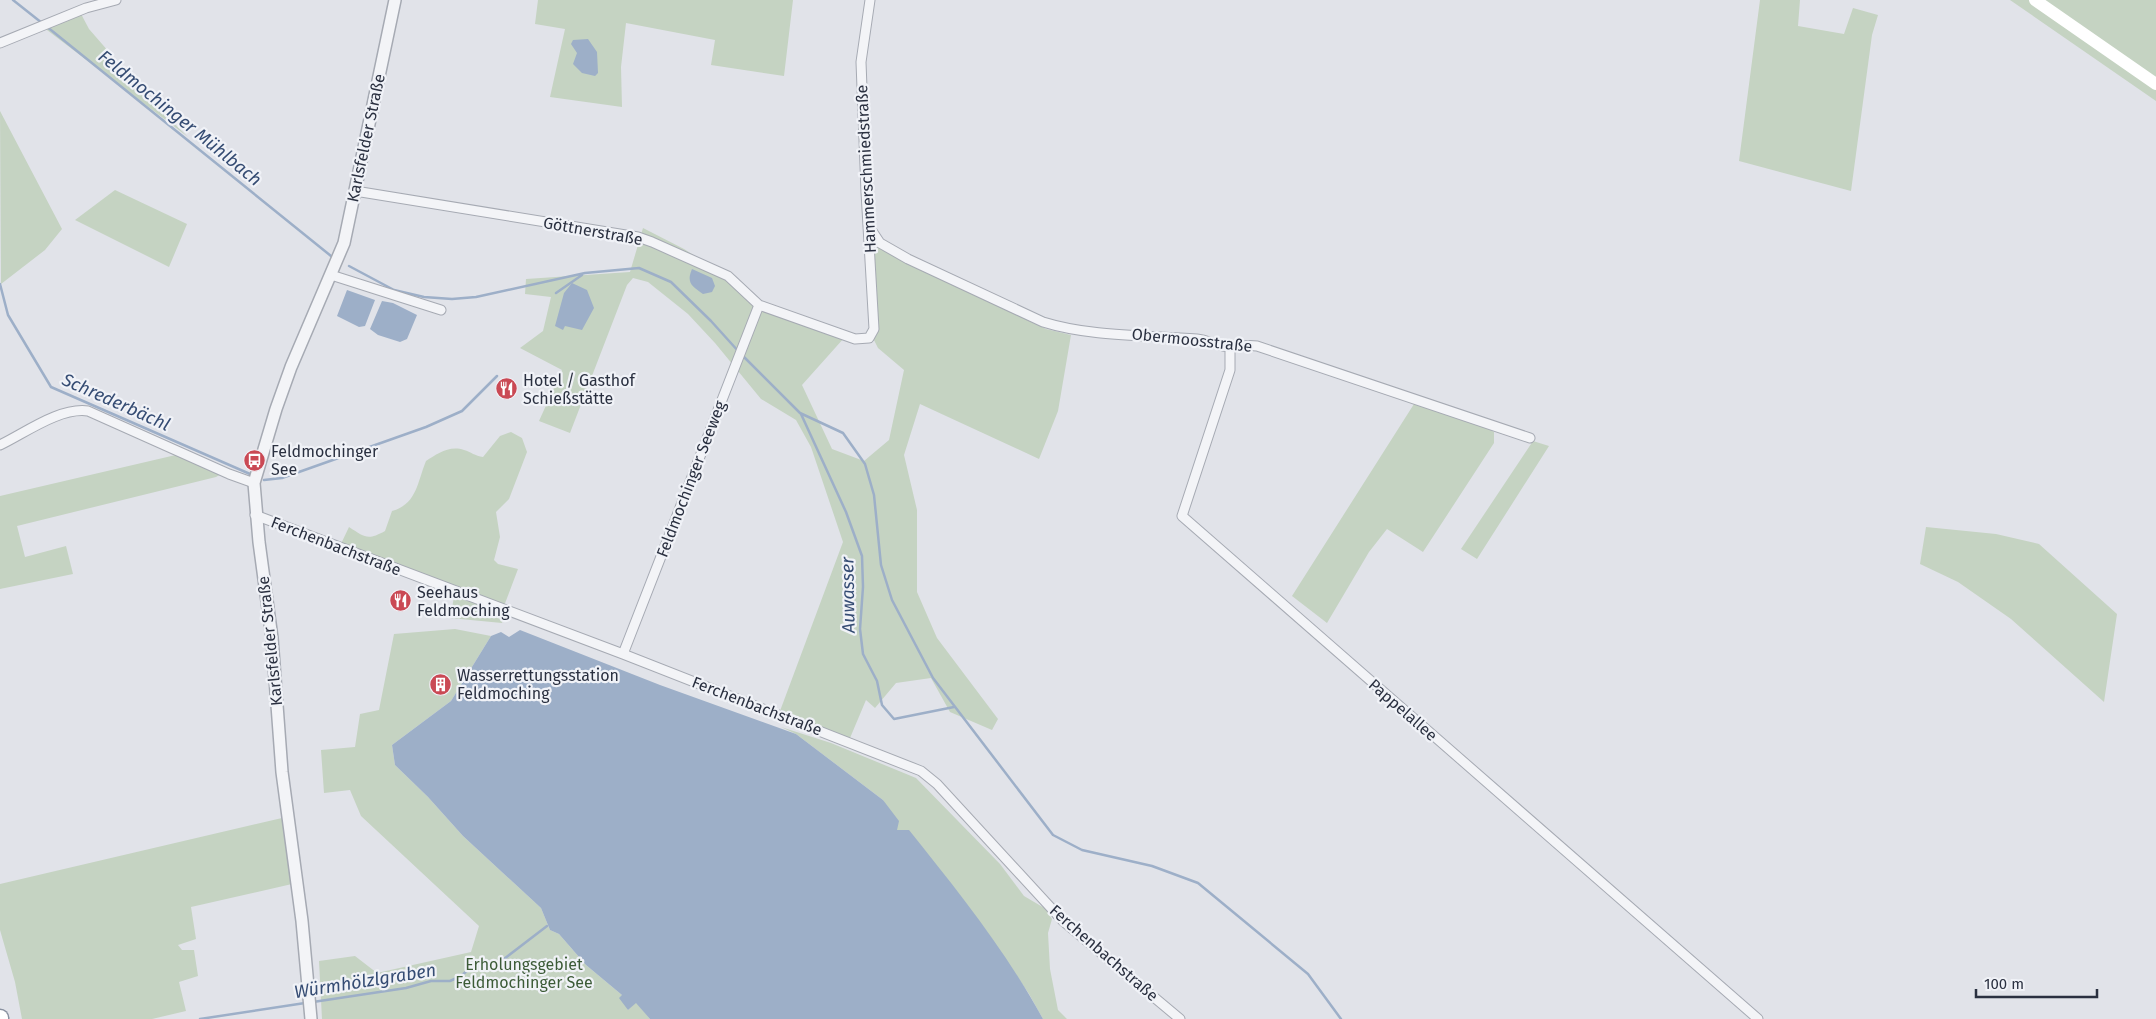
<svg xmlns="http://www.w3.org/2000/svg" width="2156" height="1019" viewBox="0 0 2156 1019" font-family="'Fira Sans',sans-serif">
	<style>
		.green { fill: #c5d3c2 }
		.water { fill: #9dafc8 }
		.lines { fill: none; stroke-linecap: round; stroke-linejoin: round }
		.stream { stroke: #9dafc8; stroke-width: 2.5 }
		.minor-casing { stroke: #a6aab3; stroke-width: 11 }
		.tertiary-casing { stroke: #a6aab3; stroke-width: 14 }
		.motorway-casing { stroke: #88909f; stroke-width: 19 }
		.minor { stroke: #f3f4f7; stroke-width: 9 }
		.tertiary { stroke: #f3f4f7; stroke-width: 11 }
		.secondary { stroke: #fff; stroke-width: 12 }
		.motorway { stroke: #fff; stroke-width: 16 }
		.labels { text-anchor: middle; dominant-baseline: central; stroke-width: 4.5; stroke-linejoin: round; paint-order: stroke }
		.street-label { font-size: 16px; fill: #2a3040; stroke: #f0f2f7 }
		.poi-label { font-size: 16px; fill: #2a3040; stroke: #f0f2f7; text-anchor: start }
		.park-label { font-size: 16px; fill: #3c5b37; stroke: #f0f2f7 }
		.water-label { font-size: 18px; font-style: italic; fill: #354c73; stroke: #f0f2f7 }
	</style>
	<rect width="100%" height="100%" fill="#e1e3e9"/>
	<!-- green -->
	<path class="green" d="M538,0H793L784,76L711,65L715,40L626,23L621,67L622,107L550,97L565,29L535,24Z
		M1760,0H1800L1798,26L1844,34L1853,8L1878,15L1872,35L1851,191L1739,161Z
		M2010,0H2156V101Z
		M80,12L89,29L109,52L117,68L188,137L43,27Z
		M0,111L62,229L45,250L1,284Z
		M115,190L187,224L169,267L75,220Z
		M643,228L684,249L726,276L758,305L844,338L802,385L832,449L864,461L889,440L904,370L878,348L872,336L873,249L879,247L909,264L1046,329L1071,335L1058,411L1039,459L920,404L904,455L917,510V592L937,638L998,719L992,730L950,712L931,678L896,683L875,708L866,700L850,738L780,711L843,542L811,447L796,420L761,399L715,343L688,314L648,282L633,278L627,285L570,433L539,421L562,370L520,348L543,331L551,297L525,294L526,279L630,272Z
		M1414,404L1487,428L1494,432V443L1423,552L1387,529L1369,552L1327,623L1292,596Z
		M511,432L522,438L527,452L509,499L496,512L500,537L494,560L498,564L518,569L504,606V617L502,623L450,618L455,592L339,548L349,527C365,537 367,541 385,531L392,511C417,504 417,483 426,461C437,454 449,445 464,450C471,452 475,456 483,457L500,436Z
		M1533,441L1549,446L1477,559L1461,549Z
		M180,454L223,473L216,477L17,526L25,557L66,546L73,574L0,589V496Z
		M1926,527L1996,534L2039,544L2117,614L2104,702L2011,619L1958,582L1920,564Z
		M455,629L491,636L451,701L392,745L395,765L428,797L463,836L541,908L550,930L559,934L586,965L622,995L628,1010L636,1002L650,1019H322L319,961L355,956L377,973L471,952L479,926L361,816L350,790L324,793L321,750L355,747L360,714L379,710L394,634Z
		M781,727L831,743L916,778L1000,864L1024,896L1046,909L1052,919L1048,933L1050,969L1058,1010L1067,1019H1043L1029,994L989,935L897,831L883,800L796,734Z
		M282,818L292,884L191,907L196,939L178,945L182,950H194L198,976L179,982L186,1011L152,1019H22L15,982L0,930V884Z"/>
	<!-- water -->
	<path class="water" d="M588,39L597,52L598,73L595,76L582,73L573,64L577,53L571,44L573,40Z
		M692,269L712,278L715,286L712,292L703,294C692,286 686,283 692,269Z
		M572,283L587,290L594,308L582,330L565,326L563,330L555,326L564,293Z
		M347,290L375,300L365,326L359,327L337,316Z
		M382,301L393,303L417,315L407,339L400,342L378,335L370,329Z
		M520,630L660,685L796,734L883,800L899,821L897,830H909C957,890 1006,951 1043,1019H650L636,1003L628,1010L619,998L622,995L586,965L559,934L550,930L541,908L463,836L428,797L395,765L392,745L451,701L491,636L501,632L509,637Z"/>
	<g class="lines">
		<!-- stream -->
		<path class="stream" d="M13,0L42,23
			M46,26L331,256
			M349,266L394,290L424,297L452,299L476,297L585,273L639,268L671,282L711,321L739,352
			M0,284L8,315L51,387L250,474
			M556,293L582,275
			M743,356L800,413L843,433L865,464L874,495L881,565L892,600L933,678L1053,835L1082,850L1152,866L1198,883L1308,974L1341,1019
			M801,414L846,512L862,556L863,587L860,629L863,654L877,681L882,705L894,719L954,707
			M264,480L282,478L426,427L462,411L497,376
			M313,1002L406,988L431,981H450L461,976L475,964L500,962L547,926
			M200,1019L305,1003"/>
		<defs>
			<path id="minor" d="M0,43L86,8L116,0
				M355,191L638,237L652,242L728,276L759,305L855,339L869,338L874,329L866,192L861,62L870,0
				M870,228L880,243L908,259L1043,322C1091,337 1146,335 1197,339C1208,340 1220,347 1230,347C1241,347 1245,344 1257,346L1530,438
				M331,275L441,310
				M1230,347V370L1182,516L1758,1019
				M0,445C25,433 60,407 88,411L229,474L254,483
				M255,515L623,654L921,771L937,784L1063,921L1180,1019
				M623,654L759,305"/>
			<path id="tertiary" d="M311,1019L302,921L282,772L272,638L259,542L254,483L276,409L291,367L344,243L395,0"/>
			<path id="motorway" d="M0,1018V1019"/>
		</defs>
		<!-- minor casing -->
		<use href="#minor" class="minor-casing"/>
		<!-- tertiary casing -->
		<use href="#tertiary" class="tertiary-casing"/>
		<!-- motorway casing -->
		<use href="#motorway" class="motorway-casing"/>
		<!-- minor -->
		<use href="#minor" class="minor"/>
		<!-- tertiary -->
		<use href="#tertiary" class="tertiary"/>
		<!-- secondary -->
		<path class="secondary" d="M2035,0L2156,84"/>
		<!-- motorway -->
		<use href="#motorway" class="motorway"/>
	</g>
	<!-- icons -->
	<defs>
		<symbol id="restaurant-disc" viewBox="-11 -11 22 22"><circle r="9.5" fill="#ca4954" stroke="#f0f2f7"/><path d="M-5-6h1v4h1v-4h1v4h1v-4h1v5L-1.5 .5V6h-2V.5L-5-1ZM5-6V6H3V1.5H1.5Q1.5-4 5-6Z" fill="#fff"/></symbol>
		<symbol id="bus-disc" viewBox="-11 -11 22 22"><circle r="9.5" fill="#ca4954" stroke="#f0f2f7"/><path d="M-5-6H5V4H4V6H2V4H-2V6H-4V4H-5ZM-3.5-4V0h7V-4ZM-3.5 1.2v1.5H-2V1.2ZM2 1.2v1.5H3.5V1.2Z" fill="#fff"/></symbol>
		<symbol id="building-disc" viewBox="-11 -11 22 22"><circle r="9.5" fill="#ca4954" stroke="#f0f2f7"/><path d="M-4-6H4V6H1V3H-1V6H-4ZM-2.5-4.3h1.7v1.8h-1.7ZM.8-4.3h1.7v1.8H.8ZM-2.5-1h1.7V.8h-1.7ZM.8-1h1.7V.8H.8Z" fill="#fff"/></symbol>
	</defs>
	<g fill-rule="evenodd">
		<use href="#restaurant-disc" x="494" y="376" width="25" height="25"/>
		<use href="#bus-disc" x="242" y="448" width="25" height="25"/>
		<use href="#restaurant-disc" x="388" y="588" width="25" height="25"/>
		<use href="#building-disc" x="428" y="672" width="25" height="25"/>
	</g>
	<g class="labels">
		<!-- street labels -->
		<g class="street-label">
			<text transform="translate(366 138) rotate(-78)">Karlsfelder Straße</text>
			<text transform="translate(866 169) rotate(-93)">Hammerschmiedstraße</text>
			<text transform="translate(593 231) rotate(10)">Göttnerstraße</text>
			<text transform="translate(1192 340) rotate(6)">Obermoosstraße</text>
			<text transform="translate(691 479) rotate(-69)">Feldmochinger Seeweg</text>
			<text transform="translate(336 546) rotate(21)">Ferchenbachstraße</text>
			<text transform="translate(270 641) rotate(-96)">Karlsfelder Straße</text>
			<text transform="translate(757 706) rotate(21)">Ferchenbachstraße</text>
			<text transform="translate(1403 710) rotate(41)">Pappelallee</text>
			<text transform="translate(1104 953) rotate(41)">Ferchenbachstraße</text>
		</g>
		<!-- poi labels -->
		<g class="poi-label">
			<text x="523" y="380">Hotel / Gasthof<tspan x="523" dy="18">Schießstätte</tspan></text>
			<text x="271" y="451">Feldmochinger<tspan x="271" dy="18">See</tspan></text>
			<text x="417" y="592">Seehaus<tspan x="417" dy="18">Feldmoching</tspan></text>
			<text x="457" y="675">Wasserrettungsstation<tspan x="457" dy="18">Feldmoching</tspan></text>
		</g>
		<!-- park labels -->
		<g class="park-label">
			<text x="524" y="964">Erholungsgebiet<tspan x="524" dy="18">Feldmochinger See</tspan></text>
		</g>
		<!-- water labels -->
		<g class="water-label">
			<text transform="translate(180 118) rotate(39)">Feldmochinger Mühlbach</text>
			<text transform="translate(116 402) rotate(24)">Schrederbächl</text>
			<text transform="translate(848 595) rotate(-91)">Auwasser</text>
			<text transform="translate(365 981) rotate(-9)">Würmhölzlgraben</text>
		</g>
	</g>
	<!-- scale -->
	<path d="M1976 989v8h121v-8" fill="none" stroke="#2a3040" stroke-width="2.5"/>
	<text x="1984" y="989" font-size="15" fill="#2a3040" stroke="#f0f2f7" stroke-width="4" paint-order="stroke">100 m</text>
</svg>
